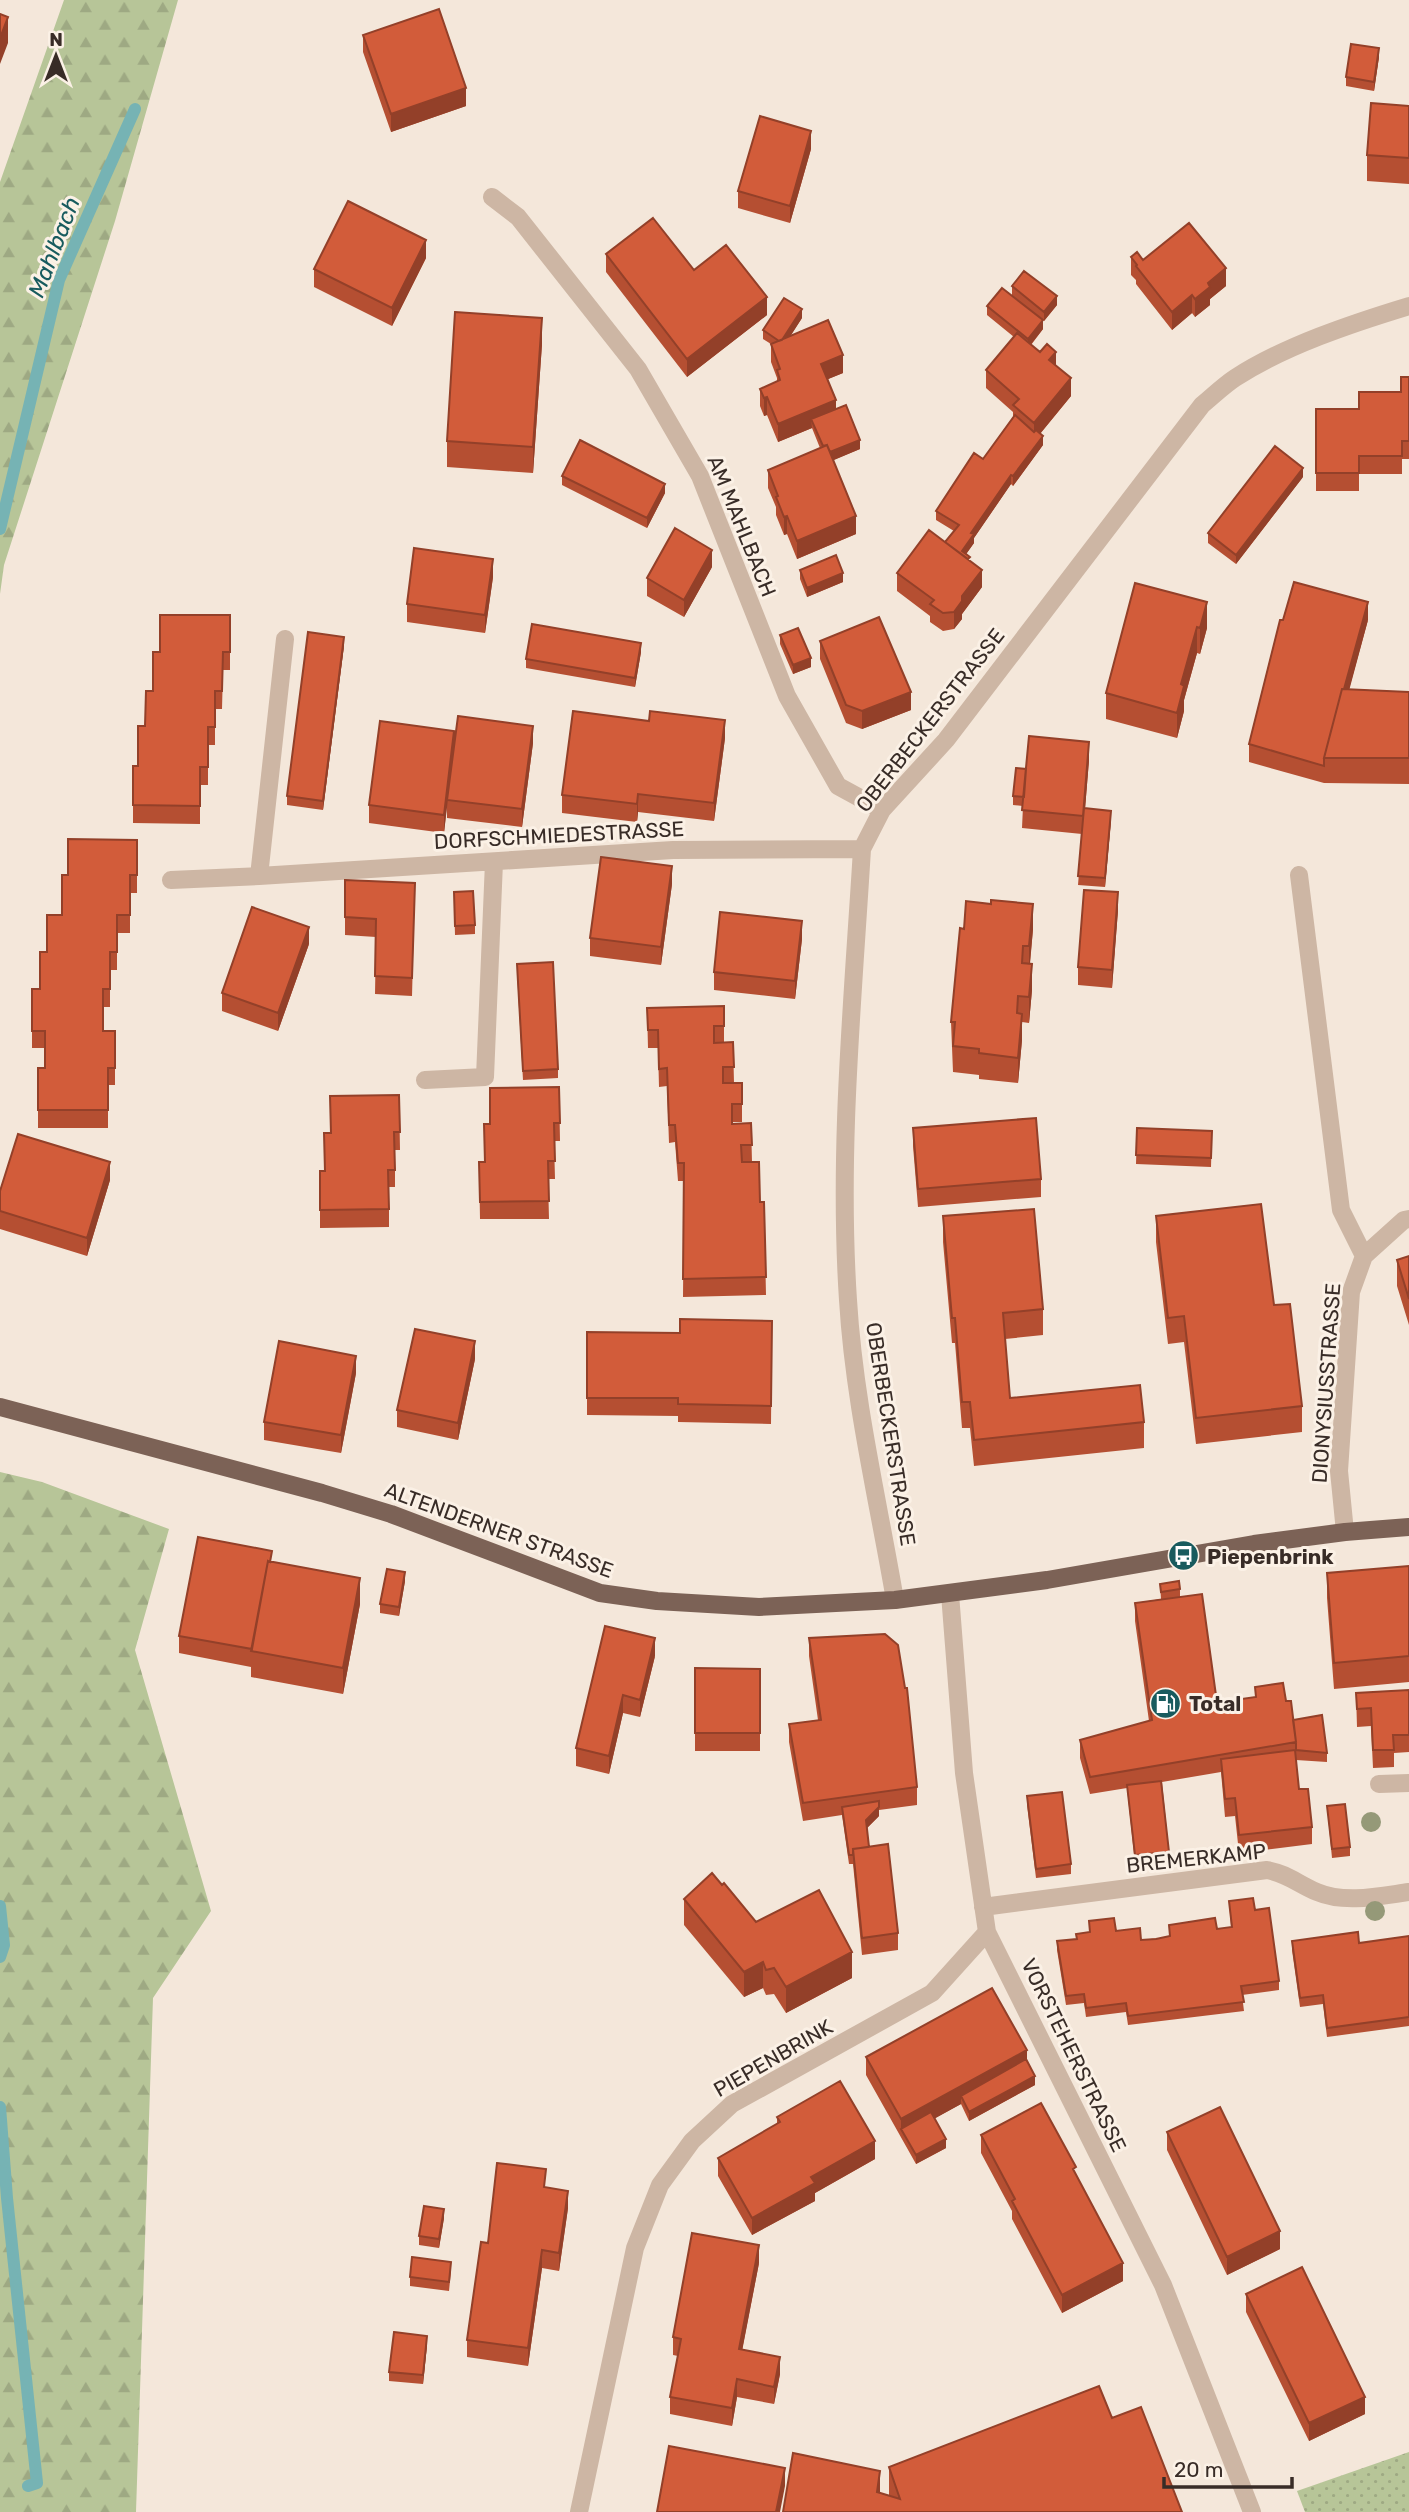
<svg xmlns="http://www.w3.org/2000/svg" width="1409" height="2512" viewBox="0 0 1409 2512" font-family="Rubik,sans-serif">
	<style>
		.grass { fill: url(#grass-dots) }
		.forest { fill: url(#forest-firs) }
		.lines { fill: none; stroke-linecap: round; stroke-linejoin: round }
		.stream { stroke: #76b3b4; stroke-width: 12 }
		.minor { stroke: #cdb6a4; stroke-width: 18 }
		.major { stroke: #7c6256; stroke-width: 18 }
		.tree { fill: #959978 }
		.wall { fill: #b54f32 }
		.shaded-wall { fill: #934029 }
		.building { fill: #d25c3a; stroke: #934029; stroke-width: 2 }
		.labels { text-anchor: middle; dominant-baseline: central; stroke-width: 6; stroke-linejoin: round; paint-order: stroke }
		.street-label { font-size: 21px; fill: #382c27; stroke: #fbf1e6 }
		.poi-label { font-size: 21px; font-weight: bold; fill: #382c27; stroke: #fbf1e6; text-anchor: start }
		.water-label { font-size: 23px; font-style: italic; fill: #185b5e; stroke: #fbf1e6 }
	</style>
	<defs>
		<pattern id="grass-dots" width="8" height="8" patternUnits="userSpaceOnUse" patternTransform="scale(1.75)"><rect width="8" height="8" fill="#b7c598"/><path d="M2 2h.1M6 6h.1" fill="none" stroke="#9ea983" stroke-width="1.8" stroke-linecap="round"/></pattern>
		<pattern id="forest-firs" width="22" height="20" patternUnits="userSpaceOnUse" patternTransform="scale(1.75)"><rect width="22" height="20" fill="#b7c598"/><path d="M5 1l3.5 6h-7zM16 11l3.5 6h-7z" fill="#9ea983"/></pattern>
	</defs>
	<rect width="100%" height="100%" fill="#f4e7da"/>
	<!-- grass -->
	<path class="grass" d="M1409,2452V2512H1305L1297,2491Z"/>
	<!-- forest -->
	<path class="forest" d="M64,0H178L115,221L4,565L0,594V182Z
		M0,1472L42,1482L169,1529L135,1650L211,1911L153,1998L136,2512H0Z"/>
	<g class="lines">
		<!-- stream -->
		<path class="stream" d="M0,529L59,280L135,109
			M0,1906L4,1945L0,1957
			M0,2107L7,2198L37,2483L28,2486"/>
		<!-- minor -->
		<path class="minor" d="M492,197L518,217L638,369L700,476L787,696L838,786L882,810
			M1299,875L1341,1210L1364,1256
			M259,876L673,850L862,849
			M171,880L259,876L285,639
			M425,1080L485,1077L494,862
			M1345,1532L1339,1471L1351,1292L1364,1256L1404,1220L1409,1219
			M950,1594L964,1773L987,1932L1163,2285L1252,2512
			M895,1600C878,1500 854,1401 848,1300C838,1150 853,999 862,849L882,810L946,740L1202,405C1213,396 1223,386 1235,378C1284,346 1353,323 1409,306
			M1379,1784L1409,1783
			M983,1907L1267,1870C1288,1874 1298,1884 1317,1892C1345,1904 1380,1896 1409,1892
			M579,2512L635,2248L660,2185L692,2141L732,2104L932,1993L987,1932"/>
		<!-- major -->
		<path class="major" d="M0,1407L322,1493L391,1514L600,1593L657,1601L759,1607L895,1600L1047,1580L1254,1544L1345,1532L1409,1527"/>
	</g>
	<!-- trees -->
	<g class="tree">
		<circle cx="1371" cy="1822" r="10"/>
		<circle cx="1375" cy="1911" r="10"/>
	</g>
	<!-- wall -->
	<path class="wall" d="M363,35L466,106L391,132L363,52Z
		M1379,57L1374,91L1346,86V77Z
		M1409,106V184L1367,181V155Z
		M811,149L790,223L738,208V191Z
		M606,254L694,270L767,315L687,377L606,272Z
		M1131,257L1143,260L1226,286L1210,299V305L1195,317L1192,313L1172,330L1136,284V280L1131,275Z
		M426,258L392,326L314,287V269Z
		M1012,286L1057,305L1044,321L1043,320V329L1031,345L1056,366L1071,396L1040,434L1043,445L1013,486L1011,484L974,538V543L966,554L982,587L962,614V619L954,629L943,631L930,622V616L897,591V573L944,542L954,531L936,520V511L983,459L1013,417V412L986,388V370L1014,337L987,315V306L1012,295Z
		M802,318L790,336L843,373L828,379L836,409L860,449L833,460L856,534L797,559L787,534L784,535L776,515V507L768,488V470L820,448L812,428L778,442L767,415L764,416L760,406V389L777,382V378L771,362V344L763,339V330Z
		M542,344L533,473L447,467V441Z
		M1409,377V459H1402V474H1359V491H1316V409H1359L1401,392Z
		M562,476L665,493L647,528L562,485Z
		M1303,477L1236,564L1208,543V533Z
		M712,567L684,617L647,596V578Z
		M800,570L843,582L807,597L800,579Z
		M493,577L485,633L407,622V604Z
		M1135,583L1207,628L1200,654L1197,653L1184,700V711L1177,738L1106,719V693Z
		M230,615V670H223L222,709H215V745H208V785H200V824L133,823V766H138L160,652Z
		M1368,620L1349,689L1409,692V784L1324,783L1249,762V744Z
		M780,635L811,667L793,674L780,644Z
		M820,641L911,710L862,729L846,723L820,659Z
		M344,646L323,810L287,805V796Z
		M641,652L635,687L526,668V659Z
		M725,738L714,821L638,812L637,822L562,813V795Z
		M533,743L522,827L447,818V804L444,833L369,823V805L454,744Z
		M1089,760L1085,809L1111,820L1105,887L1078,885L1082,834L1022,828L1023,806L1013,805V796L1026,769Z
		M137,840V893H130V933H117V970H110V1007H103V1031H115V1085H108V1128H38V1068H45V1048H32V989H40L47,952L62,915L68,875Z
		M415,883L412,996L375,994L376,937L345,935V917Z
		M672,884L661,965L590,956V938Z
		M454,901L475,925V934L455,935Z
		M1118,910L1112,988L1078,985V967Z
		M964,929H1033L1030,964L1032,990L1029,1023L1022,1022V1040L1018,1083L979,1079V1075L953,1072L951,1022Z
		M802,939L795,999L714,990V972Z
		M309,944L278,1031L222,1011V993Z
		M517,973L558,1069V1078L523,1080Z
		M724,1006V1042H733L734,1083H742V1122H732V1124L751,1123L752,1162L760,1202H764L766,1295L683,1297L684,1181H678L675,1142L669,1143L667,1086L659,1087L658,1048H648L647,1008Z
		M559,1087L560,1141H554L555,1179H548L549,1219H480L479,1162H484L490,1124Z
		M399,1095L400,1150H395V1187H389V1227L320,1228V1171H325L330,1133Z
		M913,1128L1041,1179V1197L918,1207L913,1146Z
		M1137,1128L1212,1131L1211,1167L1136,1164Z
		M110,1180L87,1256L0,1229V1191Z
		M943,1216L1043,1309V1335L1005,1339L1010,1398L1144,1422V1448L974,1466L970,1428H962L955,1343H952L943,1242Z
		M1156,1216L1274,1305L1302,1406V1432L1196,1444L1184,1342L1168,1344L1156,1242Z
		M1409,1256V1325L1397,1286V1260Z
		M772,1321L771,1424L678,1422V1416L587,1415V1332L680,1333Z
		M475,1359L458,1440L397,1427V1410Z
		M356,1373L341,1453L264,1440V1422Z
		M272,1562L360,1604L343,1694L251,1677V1667L179,1653V1636Z
		M1409,1566V1682L1334,1689L1327,1598V1573Z
		M405,1581L399,1616L380,1613V1604Z
		M1160,1584L1180,1589V1597L1218,1710L1227,1709V1701L1255,1697V1687L1286,1701L1293,1720L1327,1753V1762L1296,1760L1299,1789L1312,1827V1844L1239,1853L1235,1816L1225,1817L1221,1772L1162,1782L1169,1852V1861L1135,1864L1127,1788L1090,1794L1080,1758V1740L1149,1721L1135,1621V1603L1161,1599Z
		M809,1638L917,1787V1805L879,1810V1816L867,1828L869,1847L898,1933V1950L862,1955L853,1864H849L842,1815L803,1821L789,1742V1724L818,1720L809,1656Z
		M655,1656L640,1717L623,1713L609,1774L576,1766V1748Z
		M695,1668L760,1669V1751H695Z
		M1409,1690V1752L1394,1753V1767L1373,1768L1371,1726L1357,1727L1356,1693Z
		M1027,1796L1071,1864V1874L1036,1878L1027,1805Z
		M1327,1806L1350,1847V1856L1332,1858Z
		M684,1899L756,1922L852,1978L786,2013L774,1994L766,1995L763,1988L744,1997L684,1925Z
		M1229,1901L1255,1910L1279,1981V1990L1242,1995L1244,2011L1128,2025L1126,2012L1086,2017L1084,2003L1066,2005L1057,1950V1941L1076,1939L1089,1932V1921L1141,1940L1169,1937V1925L1217,1929L1231,1927Z
		M1409,1936V2026L1327,2037L1323,2004L1300,2007L1292,1950V1941L1359,1943Z
		M866,2057L1027,2061L1035,2085L969,2121L961,2104L935,2118L946,2148L916,2164L866,2075Z
		M777,2117L875,2159L815,2193V2201L752,2235L718,2176V2158L777,2124Z
		M1167,2132L1280,2249L1227,2275L1167,2150Z
		M981,2135L1076,2175L1123,2281L1062,2313L1012,2219V2211L981,2153Z
		M546,2187L568,2208L559,2271L542,2268L528,2366L467,2357V2340L488,2243Z
		M444,2218L439,2248L419,2245V2236Z
		M759,2263L742,2350L780,2374L774,2404L737,2397L732,2426L670,2414V2397L678,2356L673,2355V2337Z
		M451,2271L449,2291L410,2286V2277Z
		M1246,2294L1365,2414L1309,2441L1246,2312Z
		M427,2345L423,2384L389,2381V2372Z
		M1112,2418L1182,2512H783L880,2493L889,2496V2467Z"/>
	<!-- shaded-wall -->
	<path class="shaded-wall" d="M8,17V43L0,64V38Z
		M1379,48V57L1374,91V82Z
		M466,88V106L391,132V114Z
		M811,131V149L790,223V206Z
		M426,240V258L392,326V308Z
		M1226,268V286L1210,299V305L1195,317V299L1208,283Z
		M1192,295V313L1172,330V312Z
		M1057,296V305L1044,321V312Z
		M767,297V315L687,377V359Z
		M802,309V318L781,351V342Z
		M542,318V344L533,473V447Z
		M1043,320V329L1028,348V339Z
		M1056,352V370L1049,360Z
		M843,355V373L821,382V364Z
		M1071,378V396L1034,441V423Z
		M767,397V415L764,416V398Z
		M836,400V418L811,419L812,428L778,442V424Z
		M1043,436V445L1013,486V476Z
		M860,440V449L827,463V454Z
		M1303,468V477L1236,564V555Z
		M1011,475V484L974,538V543L962,560V551L971,533Z
		M665,484V493L647,528V518Z
		M787,516V534L784,535V517Z
		M856,516V534L797,559V541Z
		M712,550V567L684,617V600Z
		M493,559V577L485,633V615Z
		M982,570V587L962,614V619L954,629V612L962,596Z
		M843,573V582L807,597V588Z
		M1207,602V628L1200,654V628Z
		M1368,602V620L1331,758H1326Z
		M1197,627V653L1184,700V711L1177,738V713L1181,684Z
		M344,637V646L323,810V801Z
		M641,643V652L635,687V678Z
		M811,658V667L793,674V665Z
		M911,692V710L862,729V711Z
		M725,720V738L714,821V803Z
		M533,726V743L522,827V809Z
		M454,731V748L444,833V815Z
		M1089,742V760L1083,834V816Z
		M638,794V812L637,822V804Z
		M1111,811V820L1105,887V878Z
		M672,866V884L661,965V947Z
		M1118,892V910L1112,988V970Z
		M1033,904V929L1029,972V946Z
		M802,921V939L795,999V981Z
		M309,927V944L278,1031V1013Z
		M1032,964V990L1029,1023V997Z
		M1022,1014V1040L1018,1083V1058Z
		M110,1162V1180L87,1256V1238Z
		M475,1341V1359L458,1440V1423Z
		M356,1356V1373L341,1453V1435Z
		M405,1572V1581L399,1616V1607Z
		M360,1578V1604L343,1694V1668Z
		M655,1638V1656L640,1717V1700Z
		M623,1695V1713L609,1774V1756Z
		M879,1807V1816L866,1829V1820Z
		M852,1952V1978L786,2013V1987Z
		M763,1962V1988L744,1997V1972Z
		M1027,2050V2067L961,2096V2104L905,2135L901,2129V2137V2119Z
		M1035,2076V2085L969,2121V2112Z
		M946,2139V2148L916,2164V2155Z
		M875,2141V2159L815,2193V2201L752,2235V2218L811,2177Z
		M568,2191V2208L559,2271V2253Z
		M444,2209V2218L439,2248V2239Z
		M1280,2231V2249L1227,2275V2257Z
		M759,2245V2263L739,2367V2349Z
		M542,2250V2268L528,2366V2348Z
		M1123,2263V2281L1062,2313V2295Z
		M427,2336V2345L423,2384V2375Z
		M780,2357V2374L774,2404V2387Z
		M737,2379V2397L732,2426V2408Z
		M1365,2397V2414L1309,2441V2423Z
		M785,2468V2486L780,2512H776Z
		M880,2471V2504L877,2492Z"/>
	<!-- building -->
	<path class="building" d="M439,9L466,88L391,114L363,35Z
		M0,14L8,17L0,38Z
		M1351,44L1379,48L1374,82L1346,77Z
		M1371,103L1409,106V158L1367,155Z
		M760,116L811,131L790,206L738,191Z
		M348,201L426,240L392,308L314,269Z
		M653,218L694,270L726,245L767,297L687,359L606,254Z
		M1189,223L1226,268L1208,283L1210,287L1195,299L1192,295L1172,312L1136,266L1137,265L1131,257L1137,252L1143,260Z
		M1024,271L1057,296L1044,312L1012,286Z
		M1002,288L1043,320L1028,339L987,306Z
		M784,298L802,309L782,340L779,341L763,330Z
		M455,312L542,318L533,447L447,441Z
		M828,320L843,355L821,364L836,400L778,424L767,397L764,398L760,389L780,380L777,370L780,369L771,344Z
		M1017,333L1040,352L1047,344L1056,352L1049,360L1071,378L1034,423L1013,405L1019,399L986,370Z
		M1401,377H1409V441H1402V456H1359V473H1316V409H1359V392H1401Z
		M846,405L860,440L830,452L827,445L823,446L811,419Z
		M1015,415L1034,432L1036,430L1043,436L1013,476L1011,475L971,533L974,534L962,551L970,557L968,559L945,542L959,525L936,511L974,453L983,459Z
		M580,440L665,484L647,518L562,476Z
		M827,445L856,516L797,541L787,516L784,517L776,497L778,496L768,470Z
		M1275,446L1303,468L1236,555L1208,533Z
		M675,528L712,550L684,600L647,578Z
		M929,530L982,570L962,596V601L954,612L943,613L930,604L934,600L897,573Z
		M414,548L493,559L485,615L407,604Z
		M836,555L843,573L807,588L800,570Z
		M1294,582L1368,602L1344,689H1342L1324,758V766L1249,744L1280,620H1283Z
		M1135,583L1207,602L1200,628L1197,627L1181,684L1184,686L1177,713L1106,693Z
		M160,615H230V652H223L222,691H215V727H208V767H200V806L133,805V766H138V726H145L146,691H153V652H160Z
		M879,617L911,692L862,711L846,705L820,641Z
		M532,624L641,643L635,678L526,659Z
		M798,628L811,658L793,665L780,635Z
		M308,632L344,637L323,801L287,796Z
		M1342,689L1409,692V758H1324Z
		M573,711L649,721L650,711L725,720L714,803L638,794L637,804L562,795Z
		M458,716L533,726L522,809L447,800Z
		M380,721L454,731L444,815L369,805Z
		M1029,736L1089,742L1083,816L1022,810Z
		M1016,768L1026,769L1024,797L1013,796Z
		M1084,808L1111,811L1105,878L1078,876Z
		M68,839L137,840V875H130V915H117V952H110V989H103V1031H115V1068H108V1110H38V1068H45V1031H32V989H40V952H47V915H62V875H68Z
		M601,857L672,866L661,947L590,938Z
		M345,880L415,883L412,978L375,976L376,919L345,917Z
		M1084,890L1118,892L1112,970L1078,967Z
		M473,891L475,925L455,926L454,892Z
		M991,900L1033,904L1029,946H1023L1022,963L1032,964L1029,997L1018,996L1017,1013L1022,1014L1018,1058L979,1053V1049L953,1046L955,1022H951L960,928L964,929L966,901L991,904Z
		M252,907L309,927L278,1013L222,993Z
		M720,912L802,921L795,981L714,972Z
		M553,962L558,1069L523,1071L517,964Z
		M724,1006V1026H714V1043L733,1042L734,1067H723V1083H742V1104H732V1124L751,1123L752,1145H741L742,1162H759L760,1202H764L766,1277L683,1279L684,1163H678L675,1125H669L667,1068L659,1069L658,1030H648L647,1008Z
		M559,1087L560,1123H554L555,1161H548L549,1201L480,1202L479,1162H485L484,1124H490V1088Z
		M399,1095L400,1132H394L395,1170H388L389,1209L320,1210V1171H325L324,1133H331L330,1096Z
		M1036,1118L1041,1179L918,1189L913,1128Z
		M1137,1128L1212,1131L1211,1158L1136,1155Z
		M18,1134L110,1162L87,1238L0,1211V1191Z
		M1261,1204L1274,1305L1290,1304L1302,1406L1196,1418L1184,1316L1168,1318L1156,1216Z
		M1034,1209L1043,1309L1003,1313L1010,1398L1140,1385L1144,1422L974,1440L970,1402H962L955,1318H952L943,1216Z
		M1409,1256V1299L1397,1260Z
		M680,1319L772,1321L771,1406L678,1404V1398H587V1332L680,1333Z
		M415,1329L475,1341L458,1423L397,1410Z
		M279,1341L356,1356L341,1435L264,1422Z
		M198,1537L272,1551L270,1562L268,1561L252,1649L179,1636Z
		M268,1561L360,1578L343,1668L251,1651Z
		M1409,1566V1656L1334,1663L1327,1573Z
		M387,1569L405,1572L399,1607L380,1604Z
		M1179,1581L1180,1589L1161,1592L1160,1584Z
		M1202,1594L1218,1710L1228,1708L1227,1701L1256,1697L1255,1687L1283,1683L1286,1701H1291L1296,1742L1090,1777L1080,1740L1152,1720L1135,1603Z
		M605,1626L655,1638L640,1700L623,1695L609,1756L576,1748Z
		M885,1634L898,1645L905,1688H907L917,1787L803,1803L789,1724L821,1720L809,1638Z
		M695,1668L760,1669V1733H695Z
		M1409,1690V1735H1393L1394,1750H1373L1371,1708L1357,1709L1356,1693Z
		M1322,1715L1327,1753L1296,1750V1742L1293,1720Z
		M1295,1750L1299,1789H1308L1312,1827L1239,1835L1235,1798L1225,1799L1221,1759Z
		M1161,1781L1169,1852L1135,1855L1127,1785Z
		M1062,1792L1071,1864L1036,1869L1027,1796Z
		M879,1801V1807L866,1820L869,1847L853,1849V1855H849L842,1807Z
		M1345,1804L1350,1847L1332,1849L1327,1806Z
		M888,1844L898,1933L862,1938L853,1849Z
		M712,1873L722,1885L724,1883L756,1922L819,1890L852,1952L786,1987L774,1968L766,1970L763,1962L744,1972L684,1899Z
		M1253,1898L1255,1910L1269,1908L1279,1981L1241,1986L1244,2002L1128,2016L1126,2003L1086,2008L1084,1994L1066,1996L1057,1941L1077,1939L1076,1934L1090,1932L1089,1921L1114,1918L1116,1931L1140,1928L1141,1940L1156,1939L1170,1936L1169,1925L1215,1918L1217,1929L1232,1927L1229,1901Z
		M1358,1932L1359,1943L1409,1936V2017L1327,2028L1323,1995L1300,1998L1292,1941Z
		M992,1988L1027,2050L901,2119L866,2057Z
		M1026,2059L1035,2076L969,2112L961,2096Z
		M840,2081L875,2141L811,2177L815,2183L752,2218L718,2158L780,2122L777,2117Z
		M1041,2103L1076,2167L1073,2169L1123,2263L1062,2295L1012,2201L1015,2199L981,2135Z
		M1220,2107L1280,2231L1227,2257L1167,2132Z
		M931,2112L946,2139L916,2155L901,2129Z
		M497,2163L546,2169L544,2187L568,2191L559,2253L542,2250L528,2348L467,2340L481,2242L488,2243Z
		M424,2206L444,2209L439,2239L419,2236Z
		M692,2233L759,2245L739,2349L780,2357L774,2387L737,2379L732,2408L670,2397L681,2339L673,2337Z
		M412,2257L451,2262L449,2282L410,2277Z
		M1302,2267L1365,2397L1309,2423L1246,2294Z
		M394,2332L427,2336L423,2375L389,2372Z
		M1099,2386L1112,2418L1141,2407L1182,2512H783L793,2453L880,2471L877,2492L900,2499L889,2467Z
		M669,2446L785,2468L776,2512H657Z"/>
	<!-- icons -->
	<defs>
		<symbol id="bus-disc" viewBox="-11 -11 22 22"><circle r="9.5" fill="#185b5e" stroke="#fbf1e6"/><path d="M-5-6H5V4H4V6H2V4H-2V6H-4V4H-5ZM-3.5-4V0h7V-4ZM-3.5 1.2v1.5H-2V1.2ZM2 1.2v1.5H3.5V1.2Z" fill="#fff"/></symbol>
		<symbol id="fuel-disc" viewBox="-11 -11 22 22"><circle r="9.5" fill="#185b5e" stroke="#fbf1e6"/><path d="M-5.5-6h7V0h2V4h1.3V-2.5L3-4.5l.8-.8L6-3V5H2.5V1h-1V6h-7ZM-4.2-4.7v3.2H.2V-4.7Z" fill="#fff"/></symbol>
	</defs>
	<g fill-rule="evenodd">
		<use href="#bus-disc" x="1166" y="1538" width="35" height="35"/>
		<use href="#fuel-disc" x="1148" y="1686" width="35" height="35"/>
	</g>
	<g class="labels">
		<!-- street labels -->
		<g class="street-label">
			<text transform="translate(742 526) rotate(68)">AM MAHLBACH</text>
			<text transform="translate(930 720) rotate(-52)">OBERBECKERSTRASSE</text>
			<text transform="translate(559 835) rotate(-3)">DORFSCHMIEDESTRASSE</text>
			<text transform="translate(1326 1383) rotate(-86)">DIONYSIUSSTRASSE</text>
			<text transform="translate(891 1434) rotate(81)">OBERBECKERSTRASSE</text>
			<text transform="translate(499 1530) rotate(20)">ALTENDERNER STRASSE</text>
			<text transform="translate(1196 1858) rotate(-6)">BREMERKAMP</text>
			<text transform="translate(1074 2055) rotate(64)">VORSTEHERSTRASSE</text>
			<text transform="translate(773 2058) rotate(-30)">PIEPENBRINK</text>
		</g>
		<!-- poi labels -->
		<g class="poi-label">
			<text x="1207" y="1556">Piepenbrink</text>
			<text x="1189" y="1703">Total</text>
		</g>
		<!-- water labels -->
		<g class="water-label">
			<text transform="translate(54 247) rotate(-69)">Mahlbach</text>
		</g>
	</g>
	<!-- north arrow -->
	<g transform="translate(56 56)" stroke="#fbf1e6" stroke-width="5" paint-order="stroke">
	<path d="M0-5L12 26L0 18L-12 26Z" fill="#382c27"/>
	<text y="-10" font-size="19" font-weight="bold" text-anchor="middle" fill="#382c27">N</text>
	</g>
	<!-- scale -->
	<path d="M1164 2477v10h128v-10" fill="none" stroke="#382c27" stroke-width="3.5"/>
	<text x="1174" y="2477" font-size="21" fill="#382c27" stroke="#fbf1e6" stroke-width="5" paint-order="stroke">20 m</text>
</svg>
